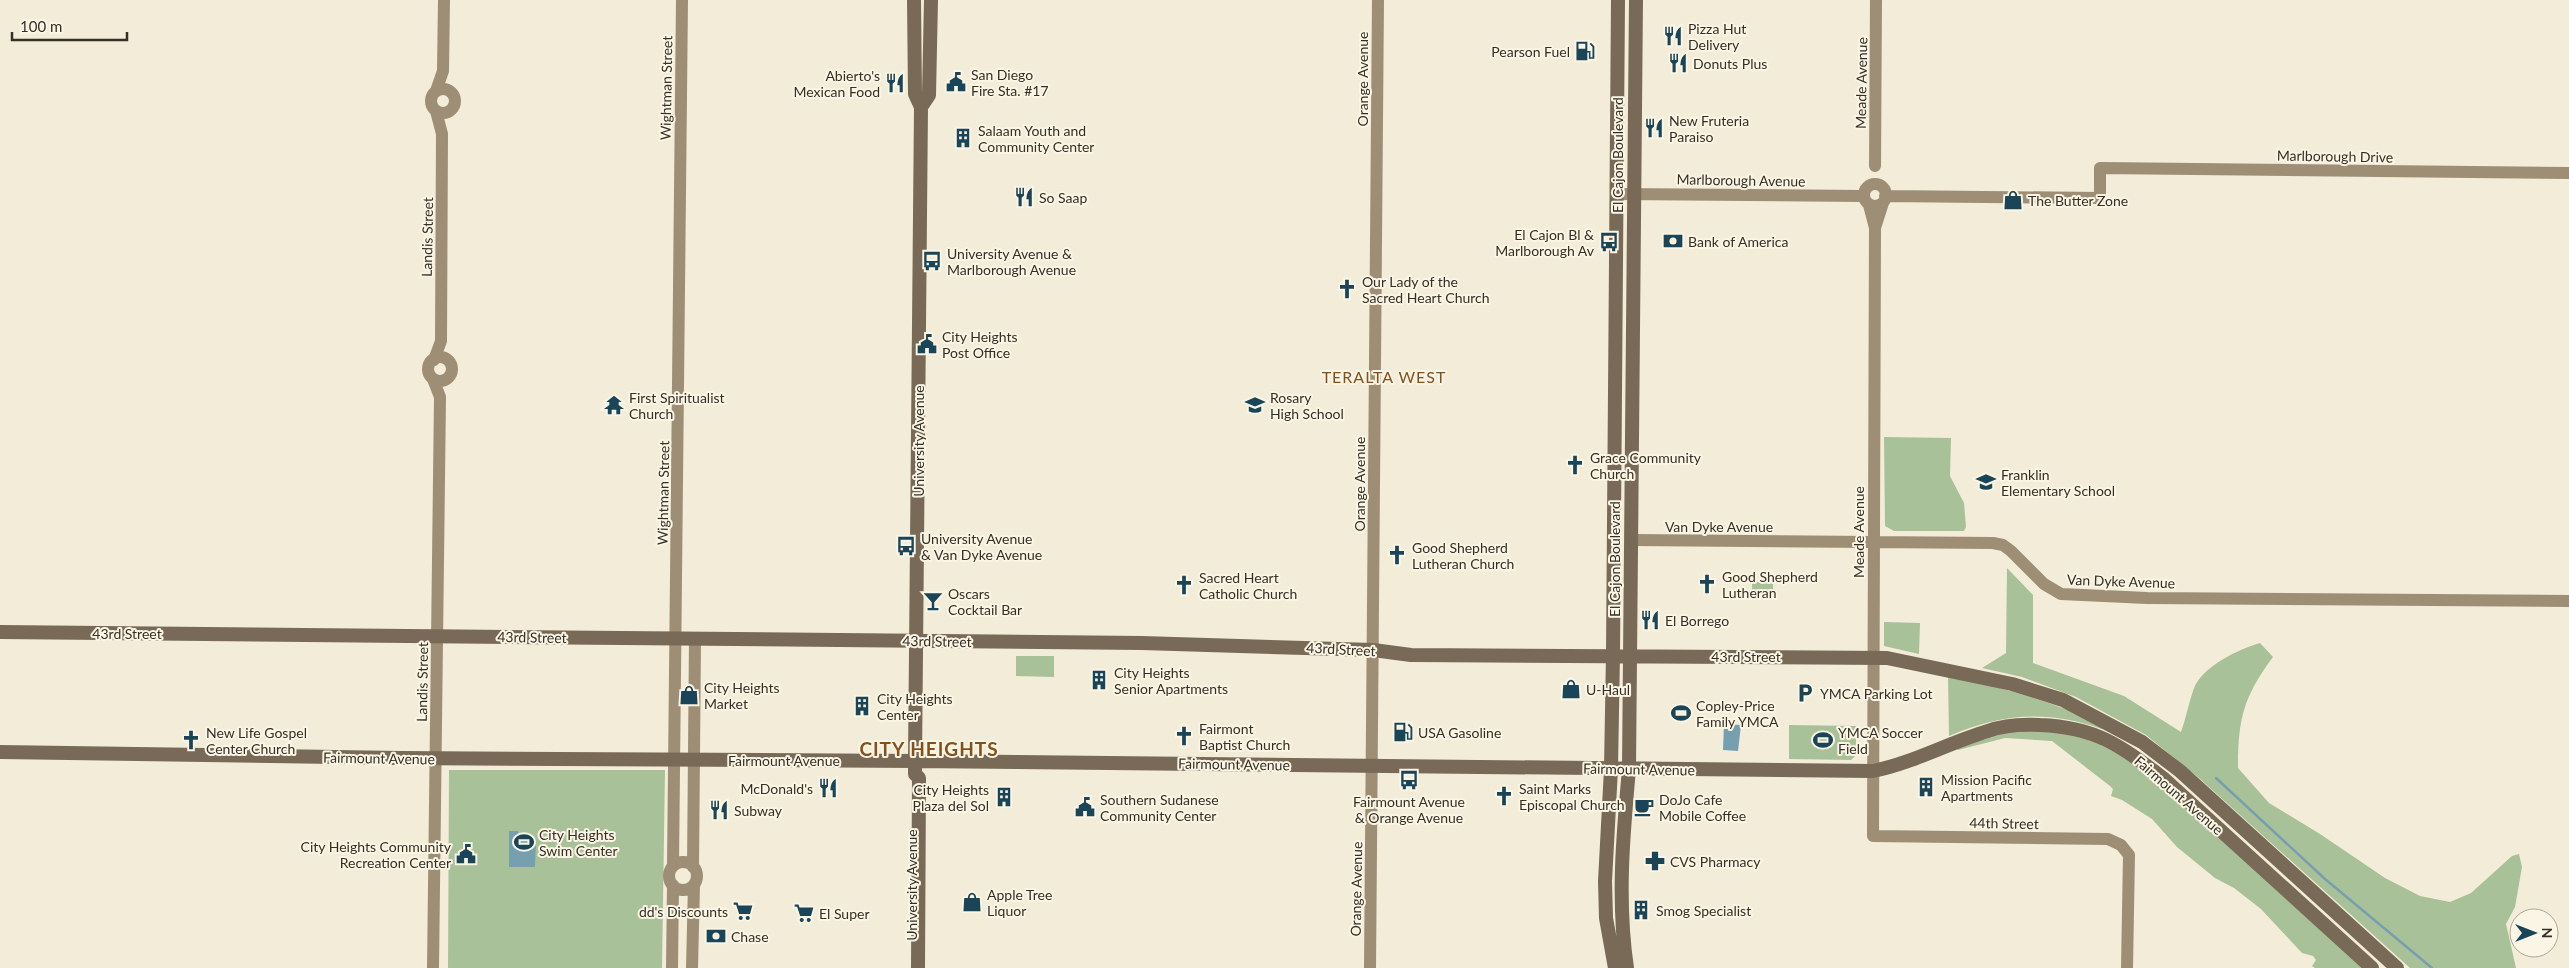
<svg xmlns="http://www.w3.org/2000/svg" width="2569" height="968" viewBox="0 0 2569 968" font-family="Lato,sans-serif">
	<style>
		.green { fill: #a9c198 }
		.water { fill: #769fb0 }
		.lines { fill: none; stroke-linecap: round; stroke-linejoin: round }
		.stream { stroke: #769fb0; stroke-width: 2.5 }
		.secondary { stroke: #9e8e75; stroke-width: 12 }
		.primary { stroke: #786a56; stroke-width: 14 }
		.labels { text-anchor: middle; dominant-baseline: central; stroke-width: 4; stroke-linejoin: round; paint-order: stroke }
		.poi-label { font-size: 14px; fill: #352f26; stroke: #faf5e4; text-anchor: start }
		.street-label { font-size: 14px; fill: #352f26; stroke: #faf5e4 }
		.quarter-label { font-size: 16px; letter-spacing: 1px; fill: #86501d; stroke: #faf5e4 }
		.district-label { font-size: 19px; font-weight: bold; letter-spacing: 1px; fill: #86501d; stroke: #faf5e4 }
	</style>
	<rect width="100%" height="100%" fill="#f2ecd8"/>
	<!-- green -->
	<path class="green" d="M1884,437L1951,438L1950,476L1964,503L1966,527L1964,531H1894L1885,526Z
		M2007,568L2033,595V663L2124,696L2181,732C2186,718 2189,702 2194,688C2203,666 2239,649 2260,643L2273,657C2243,697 2238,720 2238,768L2269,803L2320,834L2385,878L2420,896L2450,902L2471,893L2512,856L2519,854L2522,867L2515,907L2506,924L2516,968H2410L2199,778L2146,735L2076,697L2022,677L1982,668L2006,653Z
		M1752,582H1773V594H1752Z
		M1884,622L1920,623L1919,654L1884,646Z
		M1016,656H1054V677L1016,676Z
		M1948,676C2002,687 2053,702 2103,725L2102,729C2046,710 2003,713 1949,736Z
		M1789,725L1856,726V755L1851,760L1789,759Z
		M2044,729L2069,734L2094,742L2123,756L2164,787L2365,968H2315L2312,966L2316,960L2313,956L2302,953L2261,909L2234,888L2215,878L2177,847L2152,819L2122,800L2111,796L2113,789L2110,786L2052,741L2005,738L1958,750L1956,748L2012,731Z
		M449,770H665L662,968H448Z"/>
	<!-- water -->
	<path class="water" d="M1724,724L1741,725L1738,751L1723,750Z
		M509,831H518V839H536L535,867H509Z"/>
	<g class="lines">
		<!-- stream -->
		<path class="stream" d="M2216,778L2325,879L2432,968"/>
		<!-- secondary -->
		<path class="secondary" d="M431 101a12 12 0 1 1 24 0a12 12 0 1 1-24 0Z
			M436,91L443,71L444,0
			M1875,166L1876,0
			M1864 195a11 11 0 1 1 22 0a11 11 0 1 1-22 0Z
			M1617,194L1864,196
			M1885,196L2100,198V168L2569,173
			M1869,205L1875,228L1883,203
			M1875,228L1873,836L2108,839L2121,845L2129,855L2127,968
			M428 369a12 12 0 1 1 24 0a12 12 0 1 1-24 0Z
			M434,360L441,341L442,134L436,111
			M433,379L440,397L433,968
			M1631,540L1993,543L2003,545L2011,551L2044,584L2061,594L2147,598L2569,601
			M669 876a14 14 0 1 1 28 0a14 14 0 1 1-28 0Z
			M673,866L682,0
			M693,867L695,639
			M672,968L673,885
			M692,968L694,885
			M1370,968L1378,0"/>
		<!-- primary -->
		<path class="primary" d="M914,0L915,94L921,107L915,761V774L919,778L918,968
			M921,107L929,95L931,0
			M0,632L1142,643L1373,650L1411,655L1887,658L2012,684L2063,700L2142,742L2180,771L2397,968
			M0,752L400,758L915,761L1873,771C1913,763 1948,743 1988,731C2004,725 2023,724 2040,725C2096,727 2121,746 2163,778L2372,968
			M1615,968L1606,918L1605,881L1611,769L1613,654L1618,0
			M1627,968C1617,901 1623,836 1629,769L1636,0"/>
	</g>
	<!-- icons -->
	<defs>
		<symbol id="restaurant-bare" viewBox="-9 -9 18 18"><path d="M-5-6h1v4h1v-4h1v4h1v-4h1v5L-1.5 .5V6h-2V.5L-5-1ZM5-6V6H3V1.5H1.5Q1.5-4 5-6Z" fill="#1a4458" stroke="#faf5e4" stroke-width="2.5" paint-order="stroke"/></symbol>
		<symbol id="fuel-bare" viewBox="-9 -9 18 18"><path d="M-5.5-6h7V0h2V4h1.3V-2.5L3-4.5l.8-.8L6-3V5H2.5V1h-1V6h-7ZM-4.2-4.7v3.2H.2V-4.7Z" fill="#1a4458" stroke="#faf5e4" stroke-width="2.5" paint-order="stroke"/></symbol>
		<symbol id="civic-bare" viewBox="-9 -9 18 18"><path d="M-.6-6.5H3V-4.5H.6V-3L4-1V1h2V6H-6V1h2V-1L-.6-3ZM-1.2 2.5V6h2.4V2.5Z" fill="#1a4458" stroke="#faf5e4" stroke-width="2.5" paint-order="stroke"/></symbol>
		<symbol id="building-bare" viewBox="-9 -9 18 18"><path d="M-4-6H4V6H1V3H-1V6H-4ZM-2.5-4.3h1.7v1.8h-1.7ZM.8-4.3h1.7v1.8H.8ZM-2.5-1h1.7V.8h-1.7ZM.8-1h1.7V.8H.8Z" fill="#1a4458" stroke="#faf5e4" stroke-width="2.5" paint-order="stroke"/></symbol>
		<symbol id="shop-bare" viewBox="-9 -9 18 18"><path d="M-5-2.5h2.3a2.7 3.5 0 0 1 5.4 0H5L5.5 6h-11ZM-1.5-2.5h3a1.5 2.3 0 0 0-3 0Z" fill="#1a4458" stroke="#faf5e4" stroke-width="2.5" paint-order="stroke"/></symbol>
		<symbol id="bank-bare" viewBox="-9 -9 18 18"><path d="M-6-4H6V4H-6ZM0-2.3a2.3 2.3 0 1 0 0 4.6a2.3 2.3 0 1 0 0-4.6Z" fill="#1a4458" stroke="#faf5e4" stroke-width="2.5" paint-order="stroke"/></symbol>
		<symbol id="bus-bare" viewBox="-9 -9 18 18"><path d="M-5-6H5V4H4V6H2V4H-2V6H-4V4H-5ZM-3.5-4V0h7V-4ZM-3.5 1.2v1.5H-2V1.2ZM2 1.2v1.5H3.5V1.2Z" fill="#1a4458" stroke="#faf5e4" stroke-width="2.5" paint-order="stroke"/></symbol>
		<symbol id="church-bare" viewBox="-9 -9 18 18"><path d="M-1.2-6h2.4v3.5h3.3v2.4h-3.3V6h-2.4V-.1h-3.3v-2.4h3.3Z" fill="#1a4458" stroke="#faf5e4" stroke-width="2.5" paint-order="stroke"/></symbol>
		<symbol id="temple-bare" viewBox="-9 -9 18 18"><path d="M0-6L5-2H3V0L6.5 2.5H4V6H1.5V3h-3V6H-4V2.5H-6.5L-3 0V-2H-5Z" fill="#1a4458" stroke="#faf5e4" stroke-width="2.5" paint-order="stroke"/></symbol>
		<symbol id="school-bare" viewBox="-9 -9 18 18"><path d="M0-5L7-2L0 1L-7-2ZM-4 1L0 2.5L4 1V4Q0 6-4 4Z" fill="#1a4458" stroke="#faf5e4" stroke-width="2.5" paint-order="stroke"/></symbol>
		<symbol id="bar-bare" viewBox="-9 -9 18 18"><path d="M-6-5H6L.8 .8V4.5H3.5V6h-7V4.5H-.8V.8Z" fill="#1a4458" stroke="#faf5e4" stroke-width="2.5" paint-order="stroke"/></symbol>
		<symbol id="parking-bare" viewBox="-9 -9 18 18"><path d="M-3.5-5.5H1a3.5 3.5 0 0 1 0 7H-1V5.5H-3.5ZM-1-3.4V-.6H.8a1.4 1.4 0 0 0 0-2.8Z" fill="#1a4458" stroke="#faf5e4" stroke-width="2.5" paint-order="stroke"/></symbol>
		<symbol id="stadium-bare" viewBox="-9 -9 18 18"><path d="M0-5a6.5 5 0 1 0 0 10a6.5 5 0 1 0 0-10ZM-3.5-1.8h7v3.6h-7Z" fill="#1a4458" stroke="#faf5e4" stroke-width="2.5" paint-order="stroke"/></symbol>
		<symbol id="cafe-bare" viewBox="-9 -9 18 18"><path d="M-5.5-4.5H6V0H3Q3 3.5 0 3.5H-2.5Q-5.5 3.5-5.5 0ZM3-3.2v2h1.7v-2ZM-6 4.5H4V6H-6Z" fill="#1a4458" stroke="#faf5e4" stroke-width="2.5" paint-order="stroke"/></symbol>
		<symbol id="pharmacy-bare" viewBox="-9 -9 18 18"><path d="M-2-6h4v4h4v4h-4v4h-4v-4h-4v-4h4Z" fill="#1a4458" stroke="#faf5e4" stroke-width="2.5" paint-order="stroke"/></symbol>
		<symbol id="supermarket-bare" viewBox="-9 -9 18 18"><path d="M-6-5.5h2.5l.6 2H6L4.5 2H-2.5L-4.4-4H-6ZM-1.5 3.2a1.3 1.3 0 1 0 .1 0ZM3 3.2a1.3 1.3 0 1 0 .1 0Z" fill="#1a4458" stroke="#faf5e4" stroke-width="2.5" paint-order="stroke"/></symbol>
	</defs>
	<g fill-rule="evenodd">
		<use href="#restaurant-bare" x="1659" y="22" width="28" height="28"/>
		<use href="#fuel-bare" x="1571" y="37" width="28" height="28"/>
		<use href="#restaurant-bare" x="1664" y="49" width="28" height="28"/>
		<use href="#civic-bare" x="942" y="68" width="28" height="28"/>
		<use href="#restaurant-bare" x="881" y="69" width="28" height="28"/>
		<use href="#restaurant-bare" x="1640" y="114" width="28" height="28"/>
		<use href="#building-bare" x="949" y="124" width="28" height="28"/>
		<use href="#restaurant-bare" x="1010" y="183" width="28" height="28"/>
		<use href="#shop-bare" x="1999" y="186" width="28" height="28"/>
		<use href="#bank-bare" x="1659" y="227" width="28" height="28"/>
		<use href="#bus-bare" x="1595" y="228" width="28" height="28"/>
		<use href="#bus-bare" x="918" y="247" width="28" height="28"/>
		<use href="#church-bare" x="1333" y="275" width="28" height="28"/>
		<use href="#civic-bare" x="913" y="330" width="28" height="28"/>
		<use href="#temple-bare" x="600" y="391" width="28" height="28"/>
		<use href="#school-bare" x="1241" y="391" width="28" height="28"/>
		<use href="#church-bare" x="1561" y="451" width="28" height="28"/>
		<use href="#school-bare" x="1972" y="468" width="28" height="28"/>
		<use href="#bus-bare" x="892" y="532" width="28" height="28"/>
		<use href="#church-bare" x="1383" y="541" width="28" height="28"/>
		<use href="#church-bare" x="1693" y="570" width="28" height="28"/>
		<use href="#church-bare" x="1170" y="571" width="28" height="28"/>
		<use href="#bar-bare" x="919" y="587" width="28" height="28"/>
		<use href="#restaurant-bare" x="1636" y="606" width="28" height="28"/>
		<use href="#building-bare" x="1085" y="666" width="28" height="28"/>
		<use href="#shop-bare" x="1557" y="675" width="28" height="28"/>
		<use href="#parking-bare" x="1791" y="679" width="28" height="28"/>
		<use href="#shop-bare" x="675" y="681" width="28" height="28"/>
		<use href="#building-bare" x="848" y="692" width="28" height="28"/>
		<use href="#stadium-bare" x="1667" y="699" width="28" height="28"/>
		<use href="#fuel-bare" x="1389" y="718" width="28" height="28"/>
		<use href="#church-bare" x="1170" y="722" width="28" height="28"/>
		<use href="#church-bare" x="177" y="726" width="28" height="28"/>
		<use href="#stadium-bare" x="1809" y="726" width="28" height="28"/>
		<use href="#bus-bare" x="1395" y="766" width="28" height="28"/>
		<use href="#building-bare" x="1912" y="773" width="28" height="28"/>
		<use href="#restaurant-bare" x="814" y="774" width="28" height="28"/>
		<use href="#church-bare" x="1490" y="782" width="28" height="28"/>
		<use href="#building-bare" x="990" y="783" width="28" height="28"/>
		<use href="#civic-bare" x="1071" y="793" width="28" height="28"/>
		<use href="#cafe-bare" x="1630" y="793" width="28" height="28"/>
		<use href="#restaurant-bare" x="705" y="796" width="28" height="28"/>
		<use href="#stadium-bare" x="510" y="828" width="28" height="28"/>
		<use href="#civic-bare" x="452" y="840" width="28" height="28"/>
		<use href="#pharmacy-bare" x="1641" y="847" width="28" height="28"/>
		<use href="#shop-bare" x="958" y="888" width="28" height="28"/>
		<use href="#building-bare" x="1627" y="896" width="28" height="28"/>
		<use href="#supermarket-bare" x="729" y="897" width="28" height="28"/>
		<use href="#supermarket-bare" x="790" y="899" width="28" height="28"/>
		<use href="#bank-bare" x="702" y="922" width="28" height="28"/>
	</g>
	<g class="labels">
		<!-- poi labels -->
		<g class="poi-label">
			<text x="1688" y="28">Pizza Hut<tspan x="1688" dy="16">Delivery</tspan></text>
			<text x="1570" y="51" text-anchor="end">Pearson Fuel</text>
			<text x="1693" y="63">Donuts Plus</text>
			<text x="971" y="74">San Diego<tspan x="971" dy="16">Fire Sta. #17</tspan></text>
			<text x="880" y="75" text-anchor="end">Abierto's<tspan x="880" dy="16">Mexican Food</tspan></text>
			<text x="1669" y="120">New Fruteria<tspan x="1669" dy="16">Paraiso</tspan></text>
			<text x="978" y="130">Salaam Youth and<tspan x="978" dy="16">Community Center</tspan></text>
			<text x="1039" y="197">So Saap</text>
			<text x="2028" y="200">The Butter Zone</text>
			<text x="1594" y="234" text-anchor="end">El Cajon Bl &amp;<tspan x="1594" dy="16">Marlborough Av</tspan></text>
			<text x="1688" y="241">Bank of America</text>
			<text x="947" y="253">University Avenue &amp;<tspan x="947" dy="16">Marlborough Avenue</tspan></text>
			<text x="1362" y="281">Our Lady of the<tspan x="1362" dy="16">Sacred Heart Church</tspan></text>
			<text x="942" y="336">City Heights<tspan x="942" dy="16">Post Office</tspan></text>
			<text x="629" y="397">First Spiritualist<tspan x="629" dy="16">Church</tspan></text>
			<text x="1270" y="397">Rosary<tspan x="1270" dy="16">High School</tspan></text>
			<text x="1590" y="457">Grace Community<tspan x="1590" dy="16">Church</tspan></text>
			<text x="2001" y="474">Franklin<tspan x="2001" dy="16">Elementary School</tspan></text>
			<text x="921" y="538">University Avenue<tspan x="921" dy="16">&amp; Van Dyke Avenue</tspan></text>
			<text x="1412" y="547">Good Shepherd<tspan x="1412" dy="16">Lutheran Church</tspan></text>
			<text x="1722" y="576">Good Shepherd<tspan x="1722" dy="16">Lutheran</tspan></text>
			<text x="1199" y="577">Sacred Heart<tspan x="1199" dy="16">Catholic Church</tspan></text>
			<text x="948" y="593">Oscars<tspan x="948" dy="16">Cocktail Bar</tspan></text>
			<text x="1665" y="620">El Borrego</text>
			<text x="1114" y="672">City Heights<tspan x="1114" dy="16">Senior Apartments</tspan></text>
			<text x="704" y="687">City Heights<tspan x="704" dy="16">Market</tspan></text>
			<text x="1586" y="689">U-Haul</text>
			<text x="1820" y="693">YMCA Parking Lot</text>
			<text x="877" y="698">City Heights<tspan x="877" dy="16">Center</tspan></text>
			<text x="1696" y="705">Copley-Price<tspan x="1696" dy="16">Family YMCA</tspan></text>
			<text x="1199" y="728">Fairmont<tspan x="1199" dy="16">Baptist Church</tspan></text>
			<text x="206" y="732">New Life Gospel<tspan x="206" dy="16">Center Church</tspan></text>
			<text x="1418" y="732">USA Gasoline</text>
			<text x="1838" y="732">YMCA Soccer<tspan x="1838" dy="16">Field</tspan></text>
			<text x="1941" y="779">Mission Pacific<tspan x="1941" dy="16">Apartments</tspan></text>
			<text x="813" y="788" text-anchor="end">McDonald's</text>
			<text x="1519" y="788">Saint Marks<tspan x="1519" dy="16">Episcopal Church</tspan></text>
			<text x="989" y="789" text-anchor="end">City Heights<tspan x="989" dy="16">Plaza del Sol</tspan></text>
			<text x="1100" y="799">Southern Sudanese<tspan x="1100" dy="16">Community Center</tspan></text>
			<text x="1659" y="799">DoJo Cafe<tspan x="1659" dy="16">Mobile Coffee</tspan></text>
			<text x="1409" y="801" text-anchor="middle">Fairmount Avenue<tspan x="1409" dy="16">&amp; Orange Avenue</tspan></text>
			<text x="734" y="810">Subway</text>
			<text x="539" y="834">City Heights<tspan x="539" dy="16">Swim Center</tspan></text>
			<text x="451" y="846" text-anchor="end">City Heights Community<tspan x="451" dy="16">Recreation Center</tspan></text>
			<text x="1670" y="861">CVS Pharmacy</text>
			<text x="987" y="894">Apple Tree<tspan x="987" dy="16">Liquor</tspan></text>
			<text x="1656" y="910">Smog Specialist</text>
			<text x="728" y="911" text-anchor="end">dd's Discounts</text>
			<text x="819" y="913">El Super</text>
			<text x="731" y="936">Chase</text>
		</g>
		<!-- street labels -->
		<g class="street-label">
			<text transform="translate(1362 79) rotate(-90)">Orange Avenue</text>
			<text transform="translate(1861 83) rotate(-89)">Meade Avenue</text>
			<text transform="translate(666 88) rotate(-89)">Wightman Street</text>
			<text transform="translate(1617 155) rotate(-90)">El Cajon Boulevard</text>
			<text transform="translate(2335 156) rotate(1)">Marlborough Drive</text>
			<text transform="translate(1741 180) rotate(1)">Marlborough Avenue</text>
			<text transform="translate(427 237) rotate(-89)">Landis Street</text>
			<text transform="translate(918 441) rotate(-90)">University Avenue</text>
			<text transform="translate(1359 484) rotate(-90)">Orange Avenue</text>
			<text transform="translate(663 493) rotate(-89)">Wightman Street</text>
			<text x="1719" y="526">Van Dyke Avenue</text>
			<text transform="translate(1858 532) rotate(-90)">Meade Avenue</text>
			<text transform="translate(1614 559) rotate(-90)">El Cajon Boulevard</text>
			<text transform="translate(2121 581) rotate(2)">Van Dyke Avenue</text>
			<text x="127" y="633">43rd Street</text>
			<text transform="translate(532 637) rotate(1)">43rd Street</text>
			<text transform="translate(937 641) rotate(1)">43rd Street</text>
			<text transform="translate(1341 649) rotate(3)">43rd Street</text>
			<text x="1746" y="656">43rd Street</text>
			<text transform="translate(422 682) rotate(-89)">Landis Street</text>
			<text transform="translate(379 758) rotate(1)">Fairmount Avenue</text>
			<text x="784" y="760">Fairmount Avenue</text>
			<text transform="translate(1234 764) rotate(1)">Fairmount Avenue</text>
			<text transform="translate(1639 769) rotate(1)">Fairmount Avenue</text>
			<text transform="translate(2179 795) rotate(41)">Fairmount Avenue</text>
			<text transform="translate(2004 823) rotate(1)">44th Street</text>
			<text transform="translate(911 885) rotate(-90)">University Avenue</text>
			<text transform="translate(1356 889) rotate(-89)">Orange Avenue</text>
		</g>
		<!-- quarter labels -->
		<g class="quarter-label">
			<text x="1384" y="376">TERALTA WEST</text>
		</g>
		<!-- district labels -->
		<g class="district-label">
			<text x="929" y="748">CITY HEIGHTS</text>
		</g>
	</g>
	<!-- north arrow -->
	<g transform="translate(2534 933) rotate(90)"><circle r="24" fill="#faf5e4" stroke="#aba698"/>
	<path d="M0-4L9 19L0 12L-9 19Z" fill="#1a4458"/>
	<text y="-8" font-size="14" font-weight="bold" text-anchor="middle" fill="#352f26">N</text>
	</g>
	<!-- scale -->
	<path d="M12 32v8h115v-8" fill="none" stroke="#352f26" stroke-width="2.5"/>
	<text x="20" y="32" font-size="15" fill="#352f26" stroke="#faf5e4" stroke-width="4" paint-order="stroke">100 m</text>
</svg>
